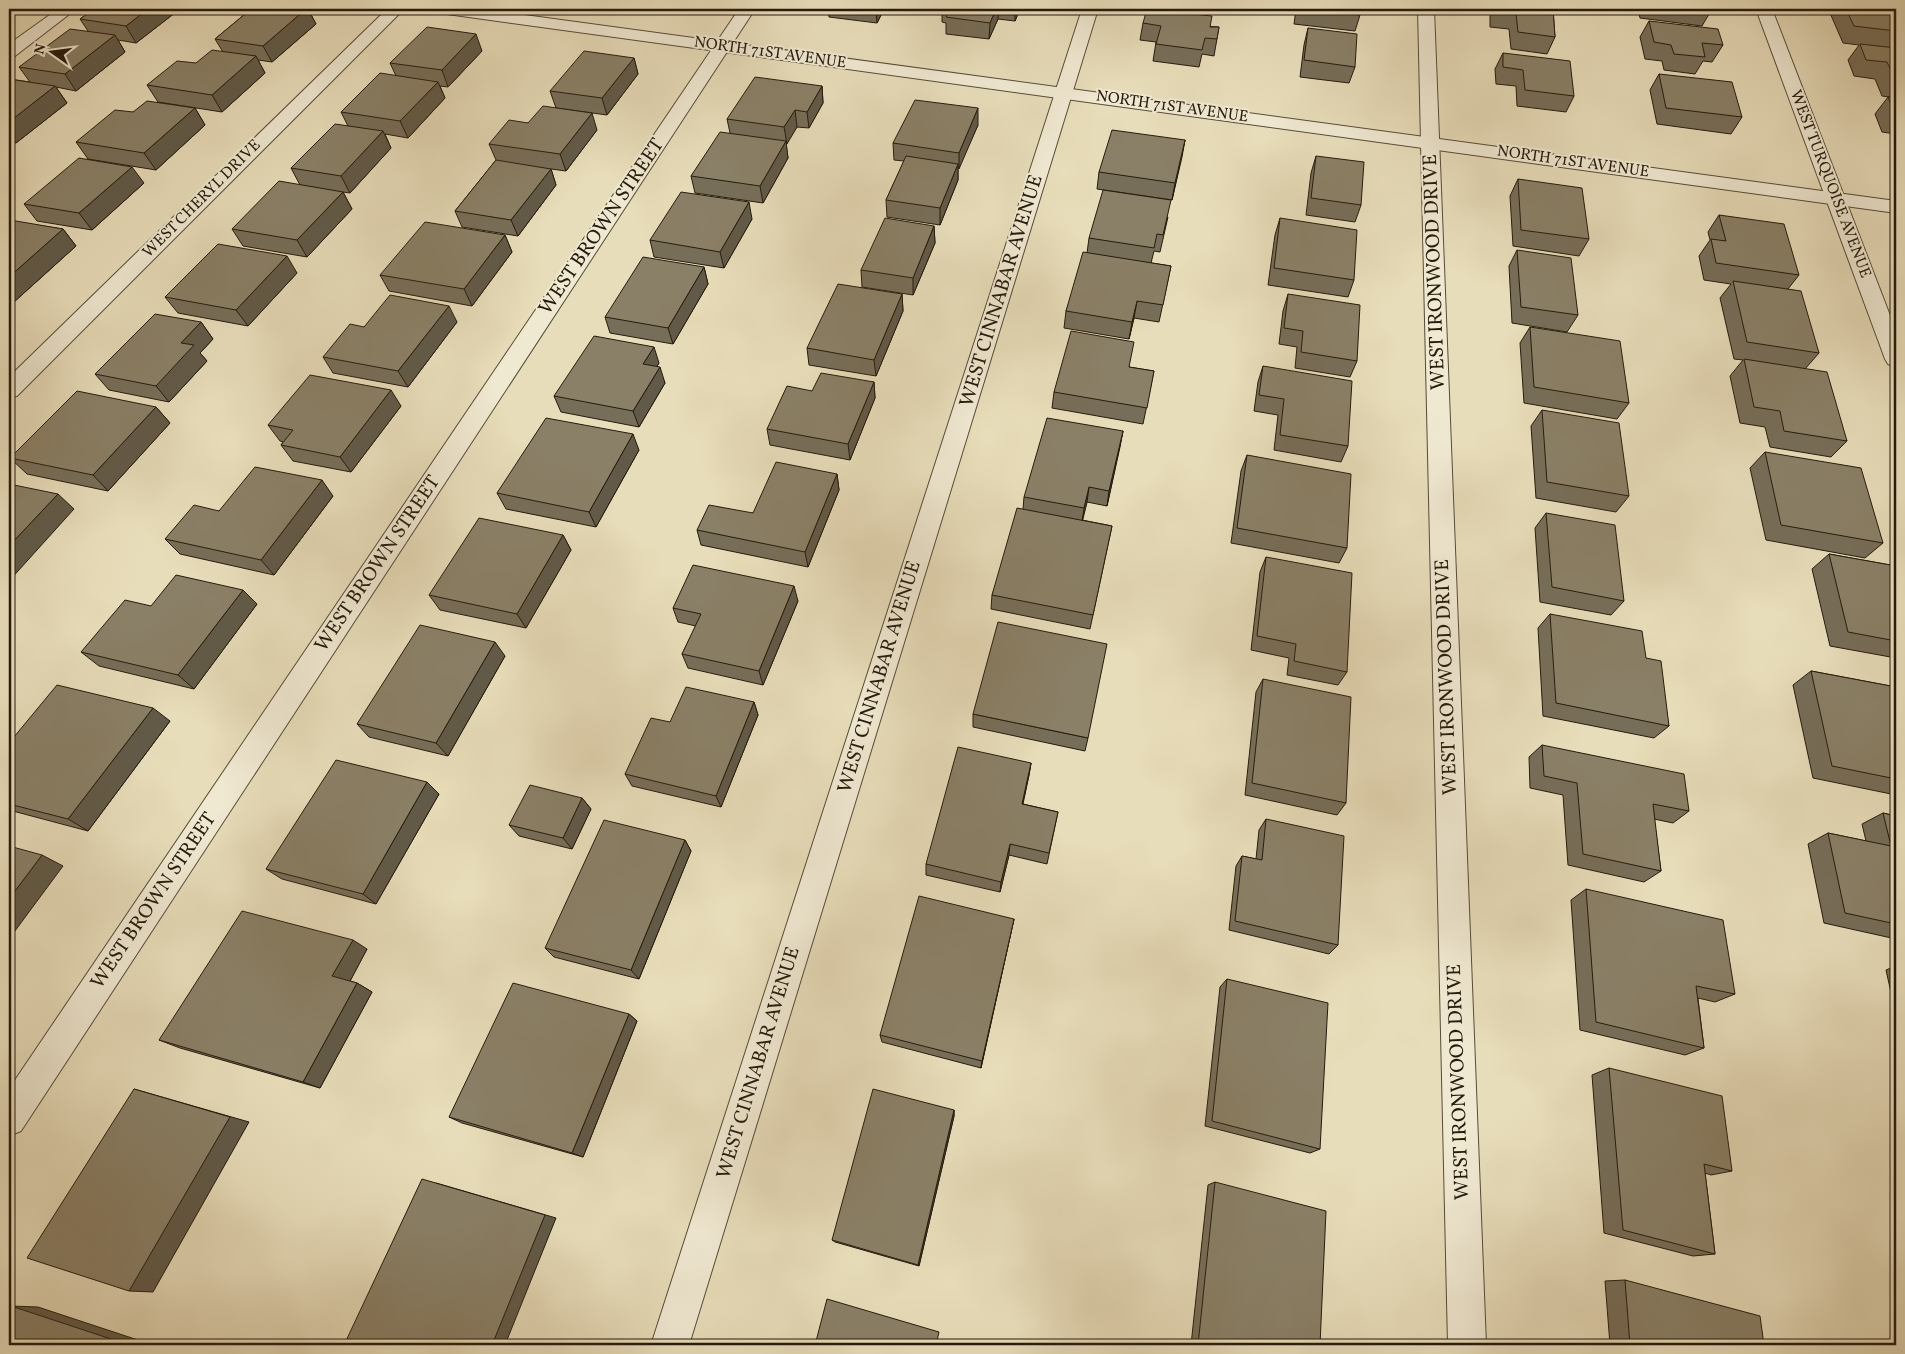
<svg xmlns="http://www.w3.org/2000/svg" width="1905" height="1354" viewBox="0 0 1905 1354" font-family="Vollkorn,serif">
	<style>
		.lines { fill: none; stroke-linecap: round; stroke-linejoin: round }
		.minor-casing { stroke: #564c38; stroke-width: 2 }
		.tertiary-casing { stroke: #564c38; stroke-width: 2 }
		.minor { fill: #f0e9d2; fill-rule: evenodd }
		.tertiary { fill: #f0e9d2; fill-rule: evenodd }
		.wall { fill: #776e59; stroke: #251b0d }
		.shaded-wall { fill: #615a48; stroke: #251b0d }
		.building { fill: #8a8067; stroke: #251b0d }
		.labels { text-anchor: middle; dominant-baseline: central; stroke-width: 4; stroke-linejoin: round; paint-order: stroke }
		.far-street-label { font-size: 16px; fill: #251b0d; stroke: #f0e9d2 }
		.street-label { font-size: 20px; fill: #251b0d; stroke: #f0e9d2 }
	</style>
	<rect width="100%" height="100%" fill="#e8ddba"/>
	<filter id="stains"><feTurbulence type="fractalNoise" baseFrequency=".004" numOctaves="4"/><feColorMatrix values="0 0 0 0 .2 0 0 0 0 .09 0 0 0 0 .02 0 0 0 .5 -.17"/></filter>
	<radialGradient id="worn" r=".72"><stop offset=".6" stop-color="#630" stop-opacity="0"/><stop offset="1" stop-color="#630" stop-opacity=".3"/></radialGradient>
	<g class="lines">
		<defs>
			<path id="minor" d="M58,9H76L15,56L9,57V44Z
				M387,9H404L17,396L9,398V377Z
				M739,9H755L21,1131L9,1136V1089Z
				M1082,9H1098L689,1345H651Z
				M1418,9H1434L1486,1345H1448Z
				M1756,9H1772L1896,331V367L1888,364L1885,359Z"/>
			<path id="tertiary" d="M439,9H481L1896,201V213L447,14L441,12Z"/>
		</defs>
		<!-- minor casing -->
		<use href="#minor" class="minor-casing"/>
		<!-- tertiary casing -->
		<use href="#tertiary" class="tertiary-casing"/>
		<!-- minor -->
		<use href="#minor" class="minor"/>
		<!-- tertiary -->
		<use href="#tertiary" class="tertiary"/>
	</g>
	<!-- wall -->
	<path class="wall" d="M94,9H180L136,43L118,40L125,52L76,91L56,87L67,103L16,143L9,142V79L30,82L19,67L88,31L80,19Z
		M251,9H308L316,24L272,62L258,60L265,73L222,112L158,102L147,85L223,52L215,39Z
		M828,9H884L877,23L829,17Z
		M942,9H1020L1015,21L998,19L989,39L946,34V23L942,22Z
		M1192,9H1230L1229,13Z
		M1296,9H1360V15L1355,31L1294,24Z
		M1493,9H1553L1555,37L1547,54L1511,49L1509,29L1490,27V16Z
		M1638,9H1712L1702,26L1640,18Z
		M1833,9H1896V98L1882,96L1875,79L1854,76L1848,60L1859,45L1843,43L1830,13Z
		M1649,21L1723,45L1712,62L1703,61L1695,74L1664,70L1662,61L1645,59L1640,37Z
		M1143,23L1219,27L1214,56L1202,54L1199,67L1153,61L1156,42L1140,40Z
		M1308,28L1355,67L1349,83L1300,77L1304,45Z
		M482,51L448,87L440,86L445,98L408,138L385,134L391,148L350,193L343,192L352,209L307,257L243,246L232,229L300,185L291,168L348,126L341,112L396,76L390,63Z
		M1503,53L1574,96L1566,112L1517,106L1516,86L1496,84L1495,69Z
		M634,58L638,74L607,115L556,108L550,91Z
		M1659,74L1742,117L1731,134L1657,124L1650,90Z
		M822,86L823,103L809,128L797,127L786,144L788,158L763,203L695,193L691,176L730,133L727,119Z
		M1888,97L1896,98V134L1882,132L1875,114Z
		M195,108L205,125L156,170L88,159L76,142L133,112Z
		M528,123L597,130L566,171L551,169L556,185L518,236L462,227L455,211L496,160L489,144Z
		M978,125L958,169V180L940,225L887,217L886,200L904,161L894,160L893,143Z
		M1185,140L1172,200L1097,189L1099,172Z
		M1316,156L1361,205L1355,222L1306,215L1311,173Z
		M1518,179L1589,239L1579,256L1513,246L1510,196Z
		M144,183L92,230L37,221L24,204Z
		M1719,215L1799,275L1788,289L1819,353L1805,369L1847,441L1831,457L1770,447L1765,427L1740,423L1730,376L1743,360L1734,359L1720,298L1731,284L1704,280L1699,256L1710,240L1708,232Z
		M1168,217L1160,252L1154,251L1151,263L1171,266L1159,322L1134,318L1129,339L1064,328L1066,311L1087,253L1089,238Z
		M1280,218L1354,280L1348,297L1268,285L1275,235Z
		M752,219L724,268L654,257L650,240Z
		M9,221L63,229L76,246L14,302L9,301Z
		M934,226L935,243L913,295L862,287L861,270Z
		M505,235L512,252L472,306L389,291L380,275Z
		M1517,250L1578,315L1567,332L1512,323L1509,266Z
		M704,267L708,284L673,344L610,333L605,317Z
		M297,273L248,326L178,313L165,297Z
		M902,294L903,311L876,376L809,365L807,348Z
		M1288,294L1357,361L1350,377L1295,368L1297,347L1279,344L1283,311Z
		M201,322L213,339L200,353L207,361L169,402L109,390L95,374Z
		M457,322L408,387L333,373L323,357L364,327Z
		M1530,327L1629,403L1617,419L1524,403L1520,343Z
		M659,363L657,366L665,383L639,427L561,412L554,396Z
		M1263,366L1348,446L1341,462L1274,450L1278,415L1254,411L1258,382Z
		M1129,367L1154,371L1143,424L1052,408L1054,392Z
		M874,382L875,398L850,460L770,445L767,429L812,391Z
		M401,406L351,472L293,461L281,445L283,442L280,441L268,425Z
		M156,407L170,423L108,491L27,474L10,458Z
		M1542,410L1629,496L1616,512L1536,498L1531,426Z
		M1123,431L1107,506L1087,502L1082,520L1112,526L1090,629L991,609L992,595L1023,509L1024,497Z
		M639,450L596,527L506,509L497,493Z
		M1765,452L1883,543L1865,558L1766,540L1750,468Z
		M1247,455L1347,548L1339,563L1231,543L1241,471Z
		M837,474L839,490L808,567L701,545L697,530L753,513Z
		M333,496L274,575L180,554L165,539L219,511Z
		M1546,513L1624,601L1611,615L1540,602L1535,528Z
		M563,535L571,550L526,628L440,610L429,595Z
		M1829,554L1896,566V658L1830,646L1812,569Z
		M1266,557L1347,672L1338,685L1287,675L1289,658L1251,650L1260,572Z
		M798,601L763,685L688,668L682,654L696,626L678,622L673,608Z
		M257,604L194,689L99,666L81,652Z
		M1550,614L1646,658L1669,726L1654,738L1543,716L1538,628Z
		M505,656L448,756L369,737L357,724Z
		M1811,671L1896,687V795L1813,778L1793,685Z
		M1263,679L1346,803L1337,815L1245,795L1256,692Z
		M754,702L758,715L721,807L632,786L625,774L670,722Z
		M973,714L1088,738L1085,751L973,727Z
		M170,721L88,831L9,810V743Z
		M1542,745L1689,811L1673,823L1654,819L1661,871L1644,882L1568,865L1563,795L1530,788L1529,757Z
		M1031,763L1029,775L1023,804L1058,812L1047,864L1009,855L1000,892L926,875V864Z
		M439,794L376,904L282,879L266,869Z
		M582,798L591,809L572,849L519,836L509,825Z
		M1883,813L1896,816V939L1824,923L1808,844L1828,833L1866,841L1862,824Z
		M1266,819L1338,945L1329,954L1229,930L1236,866L1242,856L1256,859L1259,830Z
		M685,840L691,851L639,979L554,957L545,948Z
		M1586,889L1735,994L1715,1002L1698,998L1704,1048L1685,1055L1580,1030L1571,900Z
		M1014,919L1012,928L981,1068L882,1042L880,1035Z
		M367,949L350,981L357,983L372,992L320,1088L180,1048L159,1040Z
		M1896,966V1015L1886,970Z
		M1227,979L1320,1149L1310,1153L1205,1126L1220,987Z
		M629,1014L637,1021L583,1157L462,1123L449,1117Z
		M1609,1068L1732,1171L1711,1175L1705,1173L1715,1254L1693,1256L1604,1233L1592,1075Z
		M954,1110V1116L919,1266L835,1242L832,1240Z
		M1215,1182L1320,1345H1191L1208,1185Z
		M1625,1280L1764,1345H1610L1605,1281Z"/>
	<!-- shaded-wall -->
	<path class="shaded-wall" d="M148,9H180L136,43L126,26Z
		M306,9H308L316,24L272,62L263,46Z
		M876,9H884L877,23Z
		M996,9H999L998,19L989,39L990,23Z
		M1015,9H1020L1015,21Z
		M476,34L482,51L448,87L442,70Z
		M115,35L125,52L76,91L65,74Z
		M256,56L265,73L222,112L212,95Z
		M634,58L638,74L607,115L602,98Z
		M438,82L445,98L408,138L400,121Z
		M55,86L67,103L16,143L9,133V122Z
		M822,86L823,103L809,128L807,112Z
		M195,108L205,125L156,170L144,153Z
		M978,108V125L959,169V153Z
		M795,110L797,127L787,144L784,127Z
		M592,113L597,130L566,171L560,154Z
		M383,131L391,148L350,193L341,176Z
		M1185,140L1182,157L1172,200L1175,183Z
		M786,141L788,158L763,203L760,186Z
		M958,164V180L940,225V208Z
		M132,167L144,183L92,230L79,213Z
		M551,169L556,185L518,236L511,220Z
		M343,192L352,209L307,257L297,240Z
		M749,202L752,219L724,268L720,252Z
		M934,226L935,243L913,295V278Z
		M63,229L76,246L14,302L9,296V277Z
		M505,235L512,252L472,306L464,289Z
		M287,256L297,273L248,326L236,310Z
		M704,267L708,284L673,344L668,328Z
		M902,294L903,311L876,376L874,360Z
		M1137,301L1134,318L1129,339L1132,322Z
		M449,306L457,322L408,387L398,371Z
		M201,322L213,339L200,353L207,361L169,402L156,386L181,343Z
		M654,347L659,363L649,380L643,364Z
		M660,367L665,383L639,427L633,411Z
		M874,382L875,398L850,460L848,444Z
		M391,390L401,406L351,472L340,457Z
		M156,407L170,423L108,491L93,475Z
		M1123,431L1120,447L1107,506L1109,491Z
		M633,434L639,450L596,527L589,512Z
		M837,474L839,490L808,567L805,552Z
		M322,480L333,496L274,575L261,560Z
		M1089,487L1087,502L1082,523L1084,508Z
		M58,494L74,509L9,581V546Z
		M563,535L571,550L526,628L517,614Z
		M794,586L798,601L763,685L759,671Z
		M243,590L257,604L194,689L178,675Z
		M495,642L505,656L448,756L436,743Z
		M754,702L758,715L721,807L716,796Z
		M153,708L170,721L88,831L68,819Z
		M1031,763L1029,775L1020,815L1022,804Z
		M427,782L439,794L376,904L363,894Z
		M582,798L591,809L572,849L563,838Z
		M685,840L691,851L639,979L631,970Z
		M1010,844L1009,855L1000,892L1001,882Z
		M42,855L63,866L9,939V899Z
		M1014,919L1012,928L981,1068L982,1061Z
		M353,940L367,949L348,985L332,976Z
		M357,983L372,992L320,1088L303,1082Z
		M629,1014L637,1021L583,1157L572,1153Z
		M134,1089L249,1122L153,1292L129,1291Z
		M954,1110V1116L919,1266L918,1265Z
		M436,1183L556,1218L505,1345H492Z
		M11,1306L38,1307L138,1340L135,1345H111Z"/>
	<!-- building -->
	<path class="building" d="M94,9H148L126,26L80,19Z
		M251,9H306L263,46L215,39Z
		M950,9H996L990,23L946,17Z
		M1147,9L1212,16L1210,27H1219L1217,39L1205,38L1202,50L1156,44L1161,26L1143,23Z
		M1309,9H1360V15Z
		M1496,9H1553L1555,37L1518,32L1516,13L1496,10Z
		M1846,9H1896V31L1854,26Z
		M1649,21L1718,29L1723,45L1702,43L1705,57L1674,54L1671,45L1654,42Z
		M427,27L476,34L442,70L390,63Z
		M1308,28L1357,34L1355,67L1304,60Z
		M70,29L115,35L65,74L19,67Z
		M1860,44L1896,48V79H1895L1887,62L1866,60Z
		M212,50L256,56L212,95L147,85L177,61L196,63Z
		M584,51L634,58L602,98L550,91Z
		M1503,53L1570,61L1574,96L1525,90L1523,70L1503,67Z
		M380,73L438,82L400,121L341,112Z
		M1659,74L1732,82L1742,117L1666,108Z
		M755,77L822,86L807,112L795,110L784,127L727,119Z
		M9,79L55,86L9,122Z
		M1888,97L1896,98V115H1895Z
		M915,100L978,108L959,153L893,143Z
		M147,101L195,108L144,153L76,142L115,110L133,112Z
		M543,106L592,113L560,154L489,144L509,120L528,123Z
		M335,124L383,131L341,176L291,168Z
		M1112,130L1185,140L1175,183L1099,172Z
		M720,132L786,141L760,186L691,176Z
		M906,156L958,164L940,208L886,200Z
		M1316,156L1364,162L1361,205L1311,198Z
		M79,158L132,167L79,213L24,204Z
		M496,160L551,169L511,220L455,211Z
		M1518,179L1582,188L1589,239L1521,230Z
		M279,181L343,192L297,240L232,229Z
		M1103,190L1171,200L1163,235L1157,234L1154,248L1089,238Z
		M681,192L749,202L720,252L650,240Z
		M1719,215L1784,224L1799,275L1716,263L1711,239L1726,241Z
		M885,218L934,226L913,278L861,270Z
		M1280,218L1357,230L1354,280L1274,268Z
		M10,220L63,229L9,277V221Z
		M425,222L505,235L464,289L380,275Z
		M218,244L287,256L236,310L165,297Z
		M1517,250L1571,258L1578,315L1521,307Z
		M1083,252L1171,266L1163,305L1137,301L1132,322L1066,311Z
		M643,257L704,267L668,328L605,317Z
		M1733,281L1801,291L1819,353L1747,342Z
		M838,284L902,294L874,360L807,348Z
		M1288,294L1360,305L1357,361L1301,352L1303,331L1284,328Z
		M390,295L449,306L398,371L323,357L350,324L364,327Z
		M155,314L201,322L181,343L194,345L156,386L95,374Z
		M1530,327L1620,341L1629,403L1534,387Z
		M1071,331L1134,342L1129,367L1154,371L1147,408L1054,392Z
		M594,336L654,347L643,364L660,367L633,411L554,396Z
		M1744,359L1827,372L1847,441L1784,431L1780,411L1754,407Z
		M1263,366L1352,381L1348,446L1280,435L1284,399L1259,395Z
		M821,373L874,382L848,444L767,429L787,386L812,391Z
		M310,375L391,390L340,457L281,445L293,430L268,425Z
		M77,391L156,407L93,475L10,458Z
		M1542,410L1619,423L1629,496L1547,482Z
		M546,418L633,434L589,512L497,493Z
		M1047,418L1123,431L1109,491L1089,487L1084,508L1024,497Z
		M1765,452L1861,468L1883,543L1781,525Z
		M1247,455L1351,474L1347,548L1237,528Z
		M776,462L837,474L805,552L697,530L709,505L753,513Z
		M255,467L322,480L261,560L165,539L194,505L219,511Z
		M9,484L58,494L9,546Z
		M1017,508L1112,526L1093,615L992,595Z
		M1546,513L1615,525L1624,601L1552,587Z
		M479,518L563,535L517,614L429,595Z
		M1829,554L1896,566V641L1848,632Z
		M1266,557L1352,573L1347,672L1294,661L1296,644L1257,636Z
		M693,565L794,586L759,671L682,654L701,614L673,608Z
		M176,575L243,590L178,675L81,652L125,600L151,606Z
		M1550,614L1642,631L1646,658L1661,661L1669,726L1556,703Z
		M998,622L1107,644L1088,738L973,714Z
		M420,625L495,642L436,743L357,724Z
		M1811,671L1896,687V779L1832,766Z
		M1263,679L1351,697L1346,803L1252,783Z
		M57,685L153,708L68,819L9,804V743Z
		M686,687L754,702L716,796L625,774L651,718L670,722Z
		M1542,745L1684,774L1689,811L1653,804L1661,871L1583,854L1577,783L1544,776Z
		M958,747L1031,763L1022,804L1058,812L1049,853L1010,844L1001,882L926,864Z
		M336,760L427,782L363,894L266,869Z
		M530,785L582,798L563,838L509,825Z
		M1883,813L1896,816V924L1845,913L1828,833L1891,846Z
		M1266,819L1344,836L1338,945L1235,921L1242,856L1262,860Z
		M604,820L685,840L631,970L545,948Z
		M9,846L42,855L9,899Z
		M1586,889L1723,920L1735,994L1696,986L1704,1048L1596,1022Z
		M919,896L1014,919L982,1061L880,1035Z
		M242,911L353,940L332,976L357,983L303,1082L159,1040Z
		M1227,979L1328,1003L1320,1149L1212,1121Z
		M513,983L629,1014L572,1153L449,1117Z
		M1609,1068L1722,1096L1732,1171L1704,1164L1715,1254L1623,1230Z
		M134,1089L230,1117L129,1291L27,1258Z
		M873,1089L954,1110L918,1265L832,1240Z
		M422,1179L545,1215L492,1345H344Z
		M1215,1182L1326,1211L1320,1345H1198Z
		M1625,1280L1760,1316L1764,1345H1630Z
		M827,1299L939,1332L936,1345H815Z
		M11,1306L114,1340L111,1345H9V1310Z"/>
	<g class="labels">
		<!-- far-street labels -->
		<g class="far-street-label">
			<text transform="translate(770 53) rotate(8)">NORTH 71ST AVENUE</text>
			<text transform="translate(1172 107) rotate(8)">NORTH 71ST AVENUE</text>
			<text transform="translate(1573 162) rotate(8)">NORTH 71ST AVENUE</text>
			<text transform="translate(1830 184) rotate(69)">WEST TURQUOISE AVENUE</text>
			<text transform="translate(202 199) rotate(-45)">WEST CHERYL DRIVE</text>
		</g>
		<!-- street labels -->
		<g class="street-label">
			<text transform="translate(602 227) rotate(-56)">WEST BROWN STREET</text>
			<text transform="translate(1435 272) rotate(-92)">WEST IRONWOOD DRIVE</text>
			<text transform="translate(1002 291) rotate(-73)">WEST CINNABAR AVENUE</text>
			<text transform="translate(378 564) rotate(-56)">WEST BROWN STREET</text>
			<text transform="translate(880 677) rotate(-73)">WEST CINNABAR AVENUE</text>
			<text transform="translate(1447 677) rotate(-92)">WEST IRONWOOD DRIVE</text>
			<text transform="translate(154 901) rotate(-56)">WEST BROWN STREET</text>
			<text transform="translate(759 1063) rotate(-73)">WEST CINNABAR AVENUE</text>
			<text transform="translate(1459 1082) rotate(-92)">WEST IRONWOOD DRIVE</text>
		</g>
	</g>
	<!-- margin -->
	<rect width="1905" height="1354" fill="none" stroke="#e8ddba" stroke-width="30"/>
	<rect x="10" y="10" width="1885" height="1334" fill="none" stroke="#251b0d" stroke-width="2.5"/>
	<rect x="15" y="15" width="1875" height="1324" fill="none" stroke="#251b0d"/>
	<!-- north arrow -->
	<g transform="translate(52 52) rotate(284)" stroke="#f0e9d2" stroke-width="4" paint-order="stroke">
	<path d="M0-4L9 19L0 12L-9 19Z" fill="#251b0d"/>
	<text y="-8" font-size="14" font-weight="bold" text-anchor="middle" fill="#251b0d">N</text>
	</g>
	<rect width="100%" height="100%" filter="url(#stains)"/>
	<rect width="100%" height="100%" fill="url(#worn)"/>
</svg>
